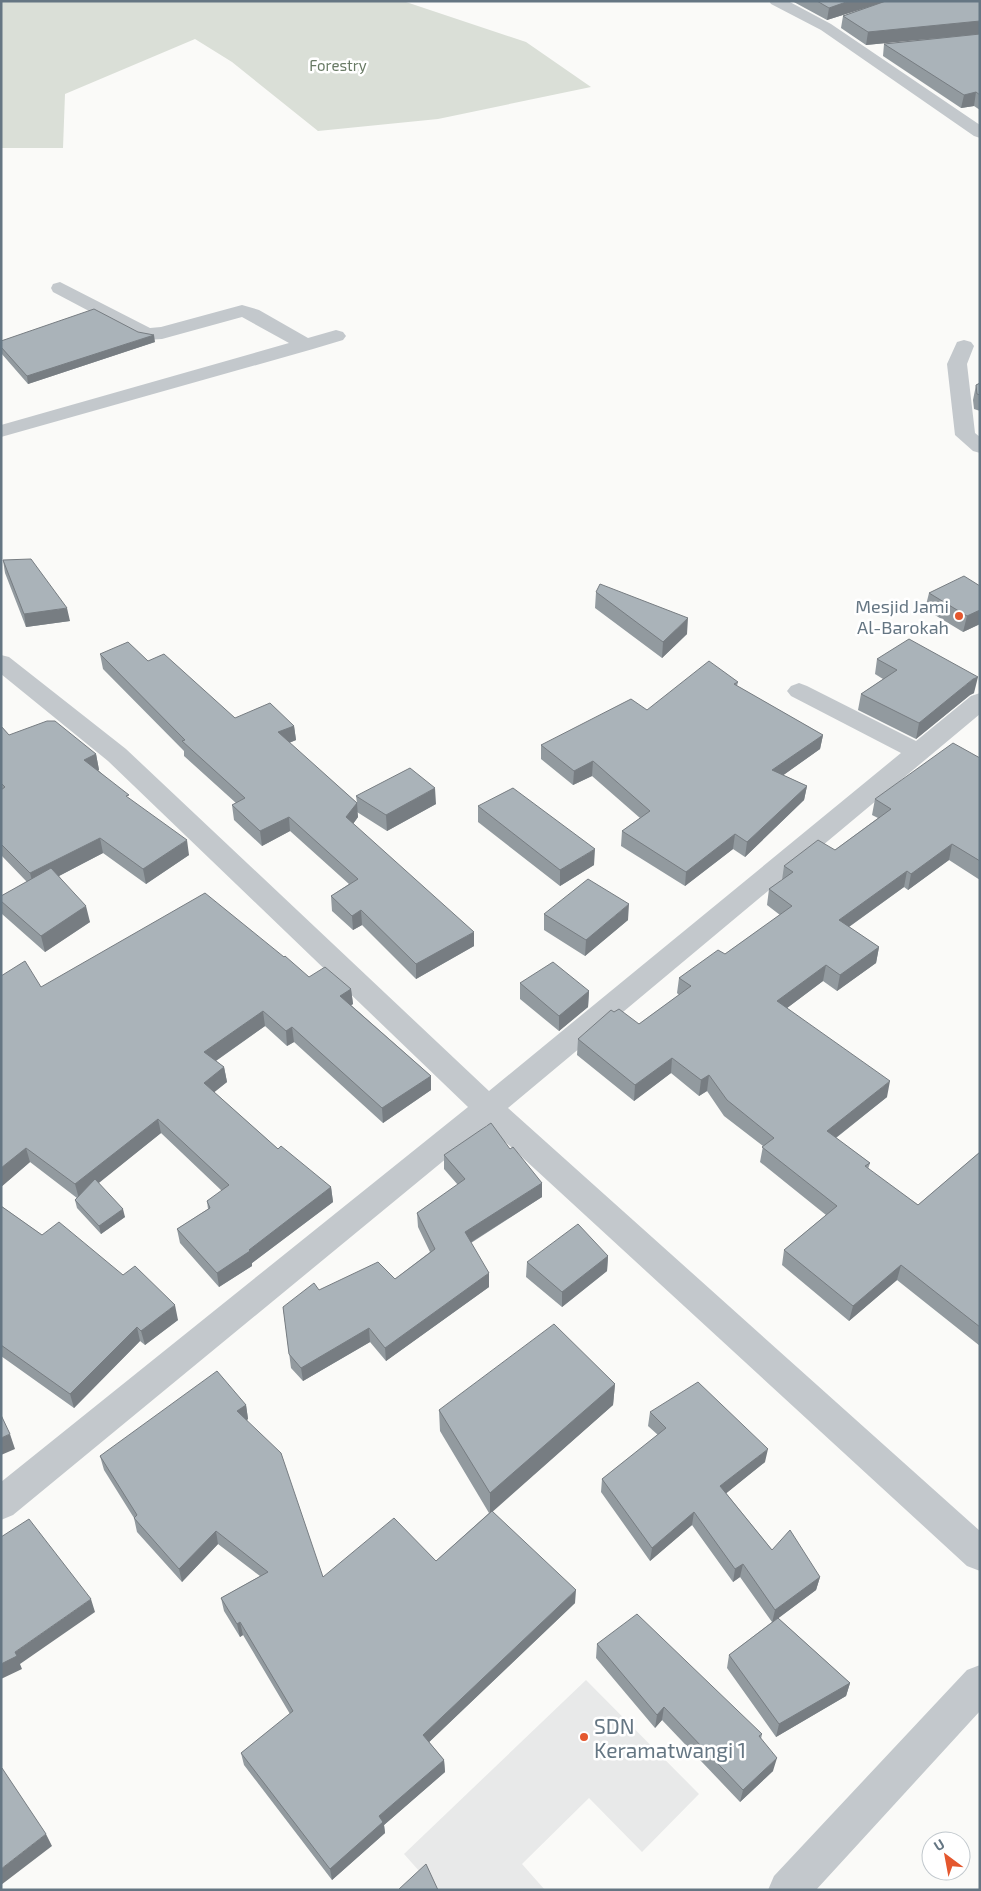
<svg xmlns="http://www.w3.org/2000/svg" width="981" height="1891" viewBox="0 0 981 1891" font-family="'Exo 2',sans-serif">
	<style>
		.built { fill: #e8e9e9 }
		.green { fill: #dadfd7 }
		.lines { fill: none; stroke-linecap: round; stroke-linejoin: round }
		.minor { fill: #c3c8cc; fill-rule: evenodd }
		.wall { fill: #929a9f }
		.shaded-wall { fill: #777d82 }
		.building { fill: #aab3b9; stroke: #777d82 }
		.poi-dot { fill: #e4572e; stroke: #fff; stroke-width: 2 }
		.labels { text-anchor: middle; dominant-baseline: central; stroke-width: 5; stroke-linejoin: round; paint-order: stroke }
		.far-park-label { font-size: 15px; fill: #687a64; stroke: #fff }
		.poi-label { font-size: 18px; fill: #657683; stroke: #fff; text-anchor: end }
		.near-poi-label { font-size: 21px; fill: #657683; stroke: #fff; text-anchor: start }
	</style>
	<rect width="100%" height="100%" fill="#fafaf8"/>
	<!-- built -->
	<path class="built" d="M586,1680L699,1794L642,1852L589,1798L522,1864L545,1890H436L404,1854Z"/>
	<!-- green -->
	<path class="green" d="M1,1H403L526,42L591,87L438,119L318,131L232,62L195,39L65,94L63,148H1Z"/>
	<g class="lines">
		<!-- minor -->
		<path class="minor" d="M769,1H788L831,24L980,125V138L974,136L821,30L771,4Z
			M60,282L150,328L161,327L242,305L259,310L308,338L336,330L343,332L346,336L343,340L313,349L1,437V425L289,343L242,317L162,339L147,340L140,338L53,292L51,288L53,284Z
			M964,340L971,342L974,346L967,364L975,433L980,437V453L973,451L955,435L947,364L957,342Z
			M1,655L9,657L126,749L489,1091L901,753L791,696L787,691L791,686L799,683L807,686L916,741L971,696L980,693V714L508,1108L980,1531V1571L967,1566L487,1125L13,1515L1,1520V1482L468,1107L108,761L1,674Z
			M980,1665V1711L816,1890H768L774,1876L967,1670Z"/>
	</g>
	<!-- wall -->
	<path class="wall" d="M792,1H980V110L974,106L961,108L883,56L884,44L934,38L866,45L841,28L843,16L865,8L827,20Z
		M155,342L28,384L1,353V347Z
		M980,383V411L974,409L973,400L976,385Z
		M3,560L70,621L26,627L5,573Z
		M980,586V624L963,632L925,609L929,593Z
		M596,592L687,634L662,658L595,608Z
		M100,654L148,661L235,718L294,726L296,740L289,743L357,803L356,796L436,804L387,831L357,812L358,817L353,824L474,946L416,979L362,925L353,930L332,911L331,896L349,884L290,831L262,846L234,820L232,805L236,803L184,756V751L103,669Z
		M877,659L974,693L970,695L916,739L858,710L861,694L883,679L875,674Z
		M738,682L737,686L823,735L820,749L783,775L807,786L804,800L745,857L733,849L685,886L621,846L622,831L640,818L592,776L573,785L541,759V745Z
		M1,726L9,735L96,754L99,770H98L189,855L146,884L103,853L59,876L90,922L45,952L2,914L1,912V896L27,882L1,855Z
		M980,758V880L949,860L908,890L904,887L849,927L879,947L876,963L837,991L823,981L787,1008L887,1097L836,1138L870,1163L868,1169L918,1205L980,1152V1346L897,1280L849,1321L782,1265L784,1250L826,1215L760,1162L763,1146L724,1116L707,1091L699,1096L671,1073L634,1101L577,1055L578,1039L614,1012L639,1024L679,995L677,993L679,978L725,954L780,915L767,905L769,889L782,880L784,866L835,850L878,818L872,815L875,799Z
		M478,806L594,865L560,886L478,822Z
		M544,914L628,920L585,956L544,930Z
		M1,976L41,987L309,977L351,989L353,1004L351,1005L431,1076V1090L383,1123L294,1042L287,1046L265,1026L216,1061L224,1067L227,1082L214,1092L278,1149L331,1187L333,1202L252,1263V1266L219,1287L180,1243L177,1229L208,1209L207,1201L222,1191L161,1133L98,1183L125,1217L101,1234L77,1208L75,1200L77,1198L30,1162L1,1187Z
		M520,983L589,991L588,1007L559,1031L520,999Z
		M510,1149L542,1183V1197L471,1243L489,1287L386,1361L370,1342L303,1381L291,1368L283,1307L319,1290L395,1279L430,1252L418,1227L417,1213L458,1185L444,1169V1155Z
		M1,1206L42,1235L123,1275L178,1320L145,1345L140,1341L74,1408L1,1356Z
		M608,1256L607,1271L562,1307L526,1277L527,1262Z
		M615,1384L613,1405L492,1511L575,1603L429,1742L444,1760L445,1772L384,1825L385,1833L332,1880L244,1765L241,1753L290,1714L243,1635L240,1637L224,1611L221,1598L260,1576L218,1544L182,1582L137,1532L134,1518L104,1470L100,1456L246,1405L248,1419L247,1420L323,1577L436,1561L489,1513L440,1431L439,1410Z
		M650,1412L765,1462L726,1493L772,1550L820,1577L816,1590L778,1618L850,1683L846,1696L776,1737L727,1668L729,1655L772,1622L740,1577L733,1582L692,1525L650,1561L601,1492L602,1479L658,1435L648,1426Z
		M597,1644L762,1734L761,1739L773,1771L740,1802L662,1720L655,1728L596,1658Z"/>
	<!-- shaded-wall -->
	<path class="shaded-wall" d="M849,1H887L827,20L829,8Z
		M980,21V34L866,45L868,32Z
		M976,92L974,106L961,108L964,95Z
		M154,335L155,342L28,384L27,376Z
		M67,608L70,621L26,627L24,614Z
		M980,610V624L963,632L967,616Z
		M688,618L687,634L662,658L663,642Z
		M978,677L974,693L970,695L916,739L919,723L973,679Z
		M294,726L296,740L279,747L278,732Z
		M823,735L820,749L771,784L772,770Z
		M96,754L99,770L87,775L84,760Z
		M593,761L592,776L573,785L574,771Z
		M807,786L804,800L745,857L747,842Z
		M435,788L436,804L387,831L386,815Z
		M357,803L358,817L347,832L346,817Z
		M289,817L290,831L262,846L260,831Z
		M735,834L733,849L685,886L686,872Z
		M100,838L103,853L34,889L30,873Z
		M187,840L189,855L146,884L143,869Z
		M952,844L949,860L908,890L911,874Z
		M595,849L594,865L560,886V870Z
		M907,871L904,887L836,936L839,920Z
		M629,904L628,920L585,956L586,940Z
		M86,906L90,922L45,952L41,936Z
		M361,910L362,925L353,930L352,916Z
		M474,932V946L416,979V964Z
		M879,947L876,963L837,991L840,975Z
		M826,965L823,981L775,1017L777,1001Z
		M351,989L353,1004L342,1011L340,996Z
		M589,991L588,1007L559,1031V1016Z
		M263,1011L265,1026L207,1067L204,1052Z
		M292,1027L294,1042L287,1046L286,1031Z
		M672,1058L671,1073L634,1101L635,1085Z
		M224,1067L227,1082L207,1098L204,1083Z
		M709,1075L707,1091L699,1096L701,1080Z
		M431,1076V1090L383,1123L382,1108Z
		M890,1081L887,1097L824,1147L827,1131Z
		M158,1119L161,1133L79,1199L75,1184Z
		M26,1148L30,1162L1,1187V1168Z
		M542,1183V1197L465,1246V1232Z
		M331,1187L333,1202L252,1263V1266L219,1287L217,1273Z
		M123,1209L125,1217L101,1234L99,1226Z
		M608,1256L607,1271L562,1307V1292Z
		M901,1265L897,1280L849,1321L853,1306Z
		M489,1273V1287L386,1361L385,1348Z
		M175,1305L178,1320L145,1345L141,1331Z
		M137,1327L140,1341L74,1408L70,1394Z
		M369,1328L370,1342L303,1381L301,1368Z
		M615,1384L613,1405L490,1514V1493Z
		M246,1405L248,1419L239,1425L237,1411Z
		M10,1434L15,1449L1,1455V1438Z
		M768,1449L765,1462L718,1500L720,1486Z
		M694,1512L692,1525L650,1561L652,1548Z
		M216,1531L218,1544L182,1582L179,1569Z
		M743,1564L740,1577L733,1582L735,1569Z
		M820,1577L816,1590L772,1623L775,1610Z
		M576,1590L575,1603L424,1747L423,1735Z
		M91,1599L95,1612L20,1664L22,1669L1,1679V1664L15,1652Z
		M240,1622L243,1635L240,1637L237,1624Z
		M850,1683L846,1696L776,1737L779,1724Z
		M664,1707L662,1720L655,1728L657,1715Z
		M777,1758L773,1771L740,1802L743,1790Z
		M444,1760L445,1772L384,1825L385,1833L332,1880L330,1869L379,1816Z
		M46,1834L52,1846L1,1885V1869Z"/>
	<!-- building -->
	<path class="building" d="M817,1H849L829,8Z
		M886,1H980V21L868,32L843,16Z
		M980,34V95L976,92L964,95L884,44Z
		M94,309L138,332L154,335L27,376L1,347V341Z
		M980,383V395L977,394L976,385Z
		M31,559L67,608L24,614L3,560Z
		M964,576L980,586V610L967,616L929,593Z
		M600,584L688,618L663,642L596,592Z
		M909,639L978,677L973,679L919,723L861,694L897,670L877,659Z
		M128,642L148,661L164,654L235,718L270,703L294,726L278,732L357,803L346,817L474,932L416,964L361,910L352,916L331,896L358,879L289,817L260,831L232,805L245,798L182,741L185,740L100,654Z
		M709,661L738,682L734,684L823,735L772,770L807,786L747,842L735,834L686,872L622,831L650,811L593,761L574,771L541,745L631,699L647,710Z
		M47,721H55L96,754L84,760L129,795L126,796L187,840L143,869L100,838L30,873L1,844V790L5,787L1,783V726L9,735Z
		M953,743L980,758V861L952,844L911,874L907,871L839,920L879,947L840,975L826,965L777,1001L890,1081L827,1131L870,1163L865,1166L918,1205L980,1152V1327L901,1265L853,1306L784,1250L837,1206L762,1147L774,1138L727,1100L709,1075L701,1080L672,1058L635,1085L578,1039L611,1010L614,1012L619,1009L639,1024L691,986L679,978L718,950L725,954L792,906L769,889L793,872L784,866L818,840L835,850L891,809L875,799Z
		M410,768L435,788L386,815L356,796Z
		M513,788L595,849L560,870L478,806Z
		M51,868L86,906L41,936L1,901V896Z
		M588,879L629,904L586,940L544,914Z
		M205,893L284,957L285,956L309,977L325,967L351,989L340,996L431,1076L382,1108L292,1027L286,1031L263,1011L204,1052L224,1067L204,1083L278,1149L281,1146L331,1187L249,1250L250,1251L217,1273L177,1229L210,1208L207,1201L229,1185L158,1119L75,1184L26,1148L1,1168V976L25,961L41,987Z
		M553,962L589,991L559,1016L520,983Z
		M491,1123L510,1149L513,1147L542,1183L465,1232L489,1273L385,1348L369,1328L301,1368L289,1354L283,1307L314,1283L319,1290L378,1262L395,1279L435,1249L417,1213L465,1179L444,1155Z
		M95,1179L123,1209L99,1226L75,1200Z
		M1,1206L42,1235L59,1222L123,1275L135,1266L175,1305L141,1331L137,1327L70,1394L1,1345Z
		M578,1224L608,1256L562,1292L527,1262Z
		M554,1324L615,1384L490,1493L439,1410Z
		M217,1371L246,1405L237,1411L281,1453L323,1577L394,1518L436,1561L492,1511L576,1590L423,1735L444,1760L379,1816L383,1822L330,1869L241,1753L293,1711L240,1622L237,1624L221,1598L268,1572L216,1531L179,1569L134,1518L137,1515L100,1456Z
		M698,1382L768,1449L720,1486L772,1550L790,1530L820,1577L775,1610L743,1564L735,1569L694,1512L652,1548L602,1479L666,1428L650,1412Z
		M1,1415L10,1434L1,1438Z
		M29,1519L91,1599L15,1652L17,1656L1,1664V1537Z
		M637,1614L762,1734L759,1736L777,1758L743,1790L664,1707L657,1715L597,1644Z
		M778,1618L850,1683L779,1724L729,1655Z
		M1,1768H2L46,1834L1,1869Z
		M426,1864L438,1890H398Z"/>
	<!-- markers -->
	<g class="poi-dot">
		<circle cx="959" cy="616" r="5"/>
		<circle cx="584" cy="1737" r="5"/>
	</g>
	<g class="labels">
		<!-- far-park labels -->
		<g class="far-park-label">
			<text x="338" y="65">Forestry</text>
		</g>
		<!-- poi labels -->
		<g class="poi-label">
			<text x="949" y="606">Mesjid Jami<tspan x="949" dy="21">Al-Barokah</tspan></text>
		</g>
		<!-- near-poi labels -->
		<g class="near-poi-label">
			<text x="594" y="1725">SDN<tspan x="594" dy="24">Keramatwangi 1</tspan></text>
		</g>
	</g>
	<!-- border -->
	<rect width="981" height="1891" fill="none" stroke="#657683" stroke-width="5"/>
	<!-- north arrow -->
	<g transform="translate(946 1856) rotate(328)"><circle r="24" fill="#ffffff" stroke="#c1c8cd"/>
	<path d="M0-4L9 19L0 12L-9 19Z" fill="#e4572e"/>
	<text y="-8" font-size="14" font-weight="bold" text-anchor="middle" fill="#657683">U</text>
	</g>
</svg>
